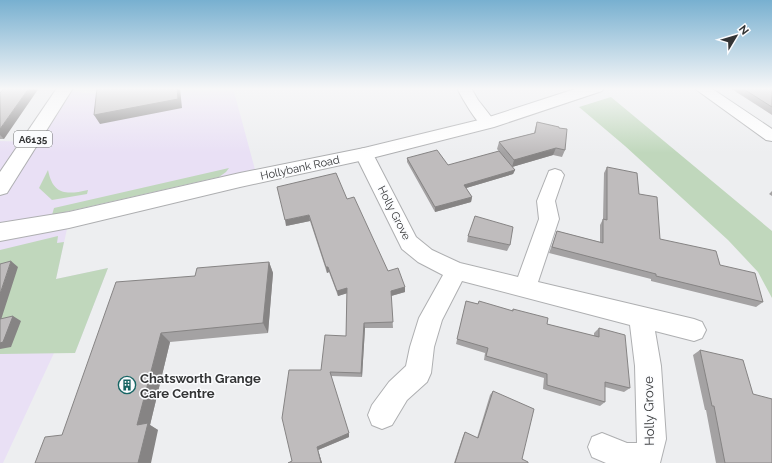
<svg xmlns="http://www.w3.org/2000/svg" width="772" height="463" viewBox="0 0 772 463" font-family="Raleway,sans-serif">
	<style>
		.commercial { fill: #e9e0f5 }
		.green { fill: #c0d7bc }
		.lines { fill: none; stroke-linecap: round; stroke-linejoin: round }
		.street-casing { stroke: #aeafb1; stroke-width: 2 }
		.secondary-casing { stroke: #aeafb1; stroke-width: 2 }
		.primary-casing { stroke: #aeafb1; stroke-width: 2 }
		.street { fill: #fff; fill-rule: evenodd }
		.secondary { fill: #fff; fill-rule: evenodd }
		.primary { fill: #fff; fill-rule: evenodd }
		.wall { fill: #a4a2a3 }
		.shaded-wall { fill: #868484 }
		.building { fill: #bfbcbd; stroke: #868484 }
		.labels { text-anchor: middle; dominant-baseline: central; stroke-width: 3; stroke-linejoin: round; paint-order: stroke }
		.shield { fill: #fbfcfe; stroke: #6f7071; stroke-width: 1 }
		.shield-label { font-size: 10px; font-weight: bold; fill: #333435 }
		.street-label { font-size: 11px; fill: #333435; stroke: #fbfcfe }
		.near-poi-label { font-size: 13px; font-weight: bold; fill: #333435; stroke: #fbfcfe; text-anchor: start }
		.near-street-label { font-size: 13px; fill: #333435; stroke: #fbfcfe }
	</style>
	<rect width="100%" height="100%" fill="#edeef0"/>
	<!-- commercial -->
	<path class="commercial" d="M142,88H233L257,177L69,220L56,279L108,268L75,353H54L3,463H0V141L31,142L64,90L103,95Z"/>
	<!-- green -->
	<path class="green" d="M611,97L772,231V298L758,272L728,240L625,146L579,107Z
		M229,168L226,172L219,177L52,215L54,208Z
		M48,170C53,195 66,195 88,190L87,194L52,200L39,188Z
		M58,236L57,243L64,242L56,279L108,268L75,353L0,354V250Z"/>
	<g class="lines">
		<defs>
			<path id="street" d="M457,88H471L478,100L496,123L494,126C490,127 488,128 484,127C477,124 461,96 457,88Z
				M694,88H711L772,129V141L766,140Z
				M364,148L370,150L373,154L416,237L432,250L460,263L518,277L539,219L537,201L549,171L555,169L561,171L564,175L555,201L559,219L538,282L694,319L702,322L706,330L702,338L694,341L655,331L661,366L666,439L660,463H606L592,457L588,447L592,437L602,433L627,443H637L635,366L630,325L462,281L442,320L434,347L431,373L427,382L407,400L392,425L382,429L372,425L368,415L372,405L389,382L406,366L410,347L419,318L443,275L418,262L402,249L355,154L358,150Z"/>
			<path id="secondary" d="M578,88H604L602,91L494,127L364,160L240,187L69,228L0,241V223L69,212L240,173L364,148L483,119Z"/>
			<path id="primary" d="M57,88H73L7,193L0,195V172Z"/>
		</defs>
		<!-- street casing -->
		<use href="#street" class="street-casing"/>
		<!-- secondary casing -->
		<use href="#secondary" class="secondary-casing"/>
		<!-- primary casing -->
		<use href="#primary" class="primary-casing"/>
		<!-- street -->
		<use href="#street" class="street"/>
		<!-- secondary -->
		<use href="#secondary" class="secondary"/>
		<!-- primary -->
		<use href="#primary" class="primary"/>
	</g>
	<!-- wall -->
	<path class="wall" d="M730,88H772V115Z
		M0,93L4,139H0Z
		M537,122L559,128L565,150L562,157L553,155L512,167L515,170L513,174L466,188L472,197L471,202L435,212L407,162V158L448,165L503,156L497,149L499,142L534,133Z
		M607,167L639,194L660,239L720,265L763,302L756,307L651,281V279L549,253L555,237L557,231L600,242V225L603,219L604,173Z
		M772,191V196L769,194Z
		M347,199L388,271L405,287V292L391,296L393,328H365L362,377L331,376L349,437L318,450L322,463H288L292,461L321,370L346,336L347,293L338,296L329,272L327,273L310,221L286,226Z
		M468,236L510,245L507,251L467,242Z
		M269,262L273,273L268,333L170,342L150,425L158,430L62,435L195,276Z
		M466,301L478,304L512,311L513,309L547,324L594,336V333L599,328L630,388L624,392L605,387V402L600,406L543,389L544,378L484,360L485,353L456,344Z
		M700,350L753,394L772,463H716L706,410H705L693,355Z
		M493,391L522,459L528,463H454L463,436L465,432L477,438L490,395Z"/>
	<!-- shaded-wall -->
	<path class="shaded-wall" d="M29,88H39L4,139L0,135V129Z
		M177,88H180L182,108L100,124L94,115Z
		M556,148L553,155L512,167L514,160Z
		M515,170L513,174L463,189L464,185Z
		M472,197L471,202L435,212V207Z
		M309,215L310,221L286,226L285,220Z
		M11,261L18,267L0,323V294Z
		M269,262L273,273L268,333L263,323Z
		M326,267H328L329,272L327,273Z
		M405,287V292L391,296V291Z
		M347,288L348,293L338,296L337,291Z
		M13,316L21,321L11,347L0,349V343Z
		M364,323L365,328L362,377L361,373Z
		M161,333L170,342L150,425L158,430L151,463H138L137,425Z
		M349,433V437L318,450L322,463H321L317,447Z"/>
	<!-- building -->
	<path class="building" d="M4,88H29L0,129V93Z
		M97,88H177L178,99L94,115Z
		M742,88H772V107Z
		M537,122L559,127V128L567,129L565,150L556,148L514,160L499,142L535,133Z
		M437,150L448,165L499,151L515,170L464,185L472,197L435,207L407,158Z
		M607,167L637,173L639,194L657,197L660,239L716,251L720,265L755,273L763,302L656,276V274L552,247L557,231L603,243V219L607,220Z
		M336,173L347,199L354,197L388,271L398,268L405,287L391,291L393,322L364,323L361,373L330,372L349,433L317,447L321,463H288L292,461L282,418L289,370H321L325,335L346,336L347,288L337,291L328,267H326L309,215L285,220L277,187Z
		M475,216L513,227L510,245L468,236Z
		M11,261L0,294V264Z
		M269,262L263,323L161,333L137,425L148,423L138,463H35L45,437L62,435L116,282L195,276L197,268Z
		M466,301L478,304L479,301L513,311V309L548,318L547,324L599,337V328L625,335L630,388L605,382V402L547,385V374L486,356L488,348L457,339Z
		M13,316L3,342L0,343V319Z
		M700,350L743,360L753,394L772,399V463H725L714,406H712Z
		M493,391L534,409L522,459L528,462V463H455L465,432L478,438Z"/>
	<!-- sky -->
	<linearGradient id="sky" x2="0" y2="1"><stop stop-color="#78b0d0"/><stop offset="0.58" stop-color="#f7f7f8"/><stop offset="1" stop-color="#f7f7f8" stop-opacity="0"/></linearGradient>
	<rect width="772" height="153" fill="url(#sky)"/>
	<!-- icons -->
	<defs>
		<symbol id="building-ring" viewBox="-11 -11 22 22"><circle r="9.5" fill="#fbfcfe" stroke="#176564" stroke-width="1.5"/><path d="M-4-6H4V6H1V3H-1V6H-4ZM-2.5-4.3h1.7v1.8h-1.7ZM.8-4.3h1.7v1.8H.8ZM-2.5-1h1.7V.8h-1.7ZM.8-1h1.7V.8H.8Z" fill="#176564"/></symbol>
	</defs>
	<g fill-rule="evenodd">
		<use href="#building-ring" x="117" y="375" width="20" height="20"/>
	</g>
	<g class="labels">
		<!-- shield labels -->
		<rect class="shield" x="14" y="131" width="38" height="16" rx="3"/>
		<g class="shield-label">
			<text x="33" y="139">A6135</text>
		</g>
		<!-- street labels -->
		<g class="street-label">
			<text transform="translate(300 168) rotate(-12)">Hollybank Road</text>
			<text transform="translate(394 213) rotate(63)">Holly Grove</text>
		</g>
		<!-- near-poi labels -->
		<g class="near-poi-label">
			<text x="140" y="378">Chatsworth Grange<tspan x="140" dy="15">Care Centre</tspan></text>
		</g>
		<!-- near-street labels -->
		<g class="near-street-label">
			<text transform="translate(649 411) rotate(-91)">Holly Grove</text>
		</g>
	</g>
	<!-- north arrow -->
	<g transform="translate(736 36) rotate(52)" stroke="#fbfcfe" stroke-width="3" paint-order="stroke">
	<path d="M0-3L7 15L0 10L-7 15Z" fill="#333435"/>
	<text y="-6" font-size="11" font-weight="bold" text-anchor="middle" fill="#333435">N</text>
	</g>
</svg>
